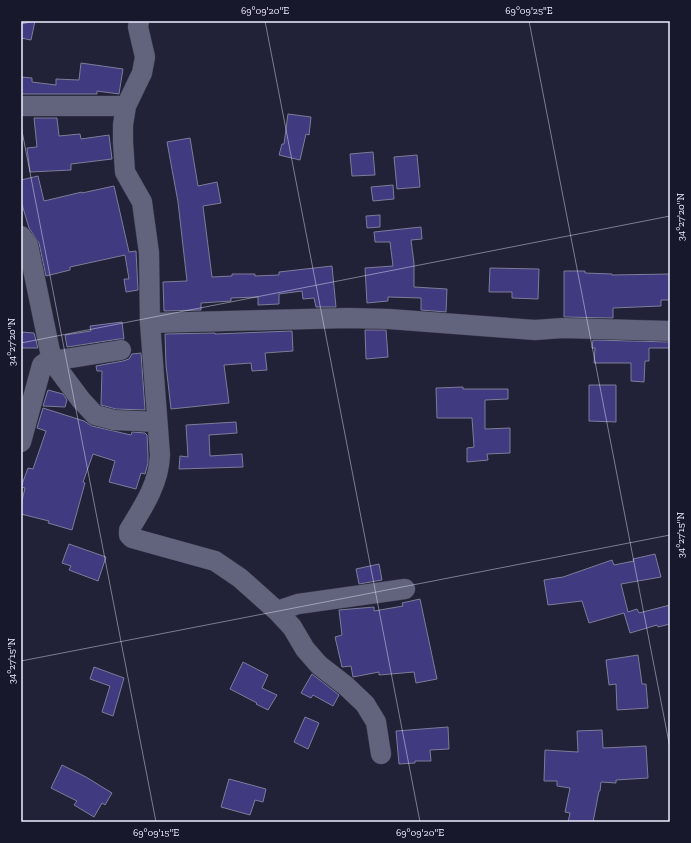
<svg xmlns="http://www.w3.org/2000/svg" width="691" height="843" viewBox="0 0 691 843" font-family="'Zilla Slab',serif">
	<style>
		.building { fill: #403a81; stroke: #7c7d98 }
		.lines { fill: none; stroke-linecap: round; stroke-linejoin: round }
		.minor-casing { stroke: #3d3c4f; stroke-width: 21 }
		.minor { stroke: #62637d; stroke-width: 20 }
		.ticks { fill: none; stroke: #edeefe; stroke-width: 1; stroke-opacity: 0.45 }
		.neatline { fill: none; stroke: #edeefe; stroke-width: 1.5 }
		.ticks-label { font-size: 10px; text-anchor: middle; fill: #edeefe }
	</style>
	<rect width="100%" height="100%" fill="#212137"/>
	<!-- building -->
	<path class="building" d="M21,21H35L31,40L21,38Z
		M81,63L123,69L119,94L97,91V94H21V77L32,78V82L56,85V79L79,80Z
		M288,114L311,117L309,135L306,134L300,160L279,155L282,144H284Z
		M34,118H57L59,136L80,134L81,139L109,135L112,159L71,164V170L30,172L27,148L37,147Z
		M190,138L198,186L217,182L221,203L203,206L212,277L232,276V274H255V276L279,275V272L332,266L336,307H316L314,298L303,299L302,291L279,294V304L258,305V297L231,298V301L201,303V310L164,311L163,282L187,281L178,202L167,142Z
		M373,152L375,175L352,176L350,154Z
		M417,155L420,187L397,189L394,157Z
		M38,176L44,201L82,192V193L114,186L129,252L136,251L138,290L126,292L124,279H129L125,255L70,267V270L46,276L39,243L29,228L21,201V180Z
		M393,185L394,199L373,201L371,187Z
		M380,215V227L367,228L366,216Z
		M421,227L422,239L411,240L414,263V287L447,289L446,312L421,310V298L388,297V301L367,303L365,268L393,266L390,242H375L374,232Z
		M490,268L539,269L538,299L512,298V292H489Z
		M564,271H585V273L612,274V275L670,274V300H661V306L613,308V318L564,317Z
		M122,322L124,339H119L67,347L65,335L91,331L90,326Z
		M365,330H386L388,357L366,359Z
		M292,331L293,351L265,353L267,370L252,371L251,363L224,365L229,403L171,409L166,365L165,334L215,333V334Z
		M21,332L34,333L38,348H21Z
		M593,340L670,342V348H649V361H645L644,382L631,381V363H594L595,348H592Z
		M141,353L145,410L116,409L101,405L102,371H97L96,366L123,361L129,359L132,354Z
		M589,385H616V422L589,421Z
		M463,387V389H508V399L485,400V429L510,428V453L487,454L488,460L467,462V448L474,447L472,418H437L436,388Z
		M48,390L63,394L67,400L65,407L43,406Z
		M43,408L84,421L92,426L131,435L132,432L145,433L147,435L148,455V463L145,474L141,473L136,489L109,482L115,461L93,454L83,482L85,483L72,530L48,523L49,521L21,514V505L25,488L21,487L28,468L33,469L46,431L37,428Z
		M236,422L237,433L209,435L210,456L242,454L243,467L179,469L180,456L188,457L186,425Z
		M69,544L106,557L98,581L69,570L71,566L62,563Z
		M655,554L661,577L621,584L628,612L637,609L639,613L670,605V624L658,627L657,625L630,633L624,613L589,623L582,601L548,605L544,580L563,577L612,560L614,565L634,561L633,559Z
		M379,564L382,580L359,584L356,569Z
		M420,599L437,679L416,683L414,672L379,675V672L353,677L351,666L342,667L335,637L342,635L339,610L374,607V611L403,606L402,603Z
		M638,655L642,684H646L648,708L617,710L616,684L609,685L606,660Z
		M243,662L268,675L262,688L277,695L268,710L256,704L257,703L230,689Z
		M94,667L124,678L113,716L102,712L110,686L90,679Z
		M312,674L339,695L333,706L313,695L311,698L301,693Z
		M305,717L319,723L308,749L294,742Z
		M448,727L449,749L430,750L431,761H415V763L399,764L396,731Z
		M602,730L603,748L646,746L648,778L616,780V783L601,782L600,791H599L593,822H568L570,813L565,812L570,788L557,786V781H544L545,750L578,752L577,731Z
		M62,765L86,777L112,793L105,805L102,803L94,817L74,805L77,801L51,788Z
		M229,779L266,789L263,802L255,800L250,815L221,807Z"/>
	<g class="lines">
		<defs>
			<path id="minor" d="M139,21L138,27L145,57L142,73L126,106L123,125V142L125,172L142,202L149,253L150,323L160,455C159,483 144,506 129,530V535L132,538L215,561L240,578L277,611L292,627L305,649L319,665L346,686L365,704L376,722L381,754
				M21,106H126
				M21,236L28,245L52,361L81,400L95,415L114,420L157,422
				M150,323L348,318L389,319L535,330L563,328L670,331
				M21,442L42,365L46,362L121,350
				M277,611L298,604L405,589"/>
		</defs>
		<!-- minor casing -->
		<use href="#minor" class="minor-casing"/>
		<!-- minor -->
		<use href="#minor" class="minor"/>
	</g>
	<!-- ticks -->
	<path class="ticks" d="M265,21L420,822M529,21L670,748M21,24L35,21M21,126L156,822M21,343L670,216M21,661L670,535"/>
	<!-- border -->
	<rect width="691" height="843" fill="none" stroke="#18182d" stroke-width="44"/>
	<rect x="22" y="22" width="647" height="799" class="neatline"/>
	<g class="ticks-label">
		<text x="265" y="14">69°09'20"E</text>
		<text x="529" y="14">69°09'25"E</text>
		<text transform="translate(680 217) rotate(-90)" y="4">34°27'20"N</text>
		<text transform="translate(11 342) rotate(-90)" y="4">34°27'20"N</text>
		<text transform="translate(680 535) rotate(-90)" y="4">34°27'15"N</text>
		<text transform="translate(11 661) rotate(-90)" y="4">34°27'15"N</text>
		<text x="156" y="836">69°09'15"E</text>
		<text x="420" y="836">69°09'20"E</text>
	</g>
</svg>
